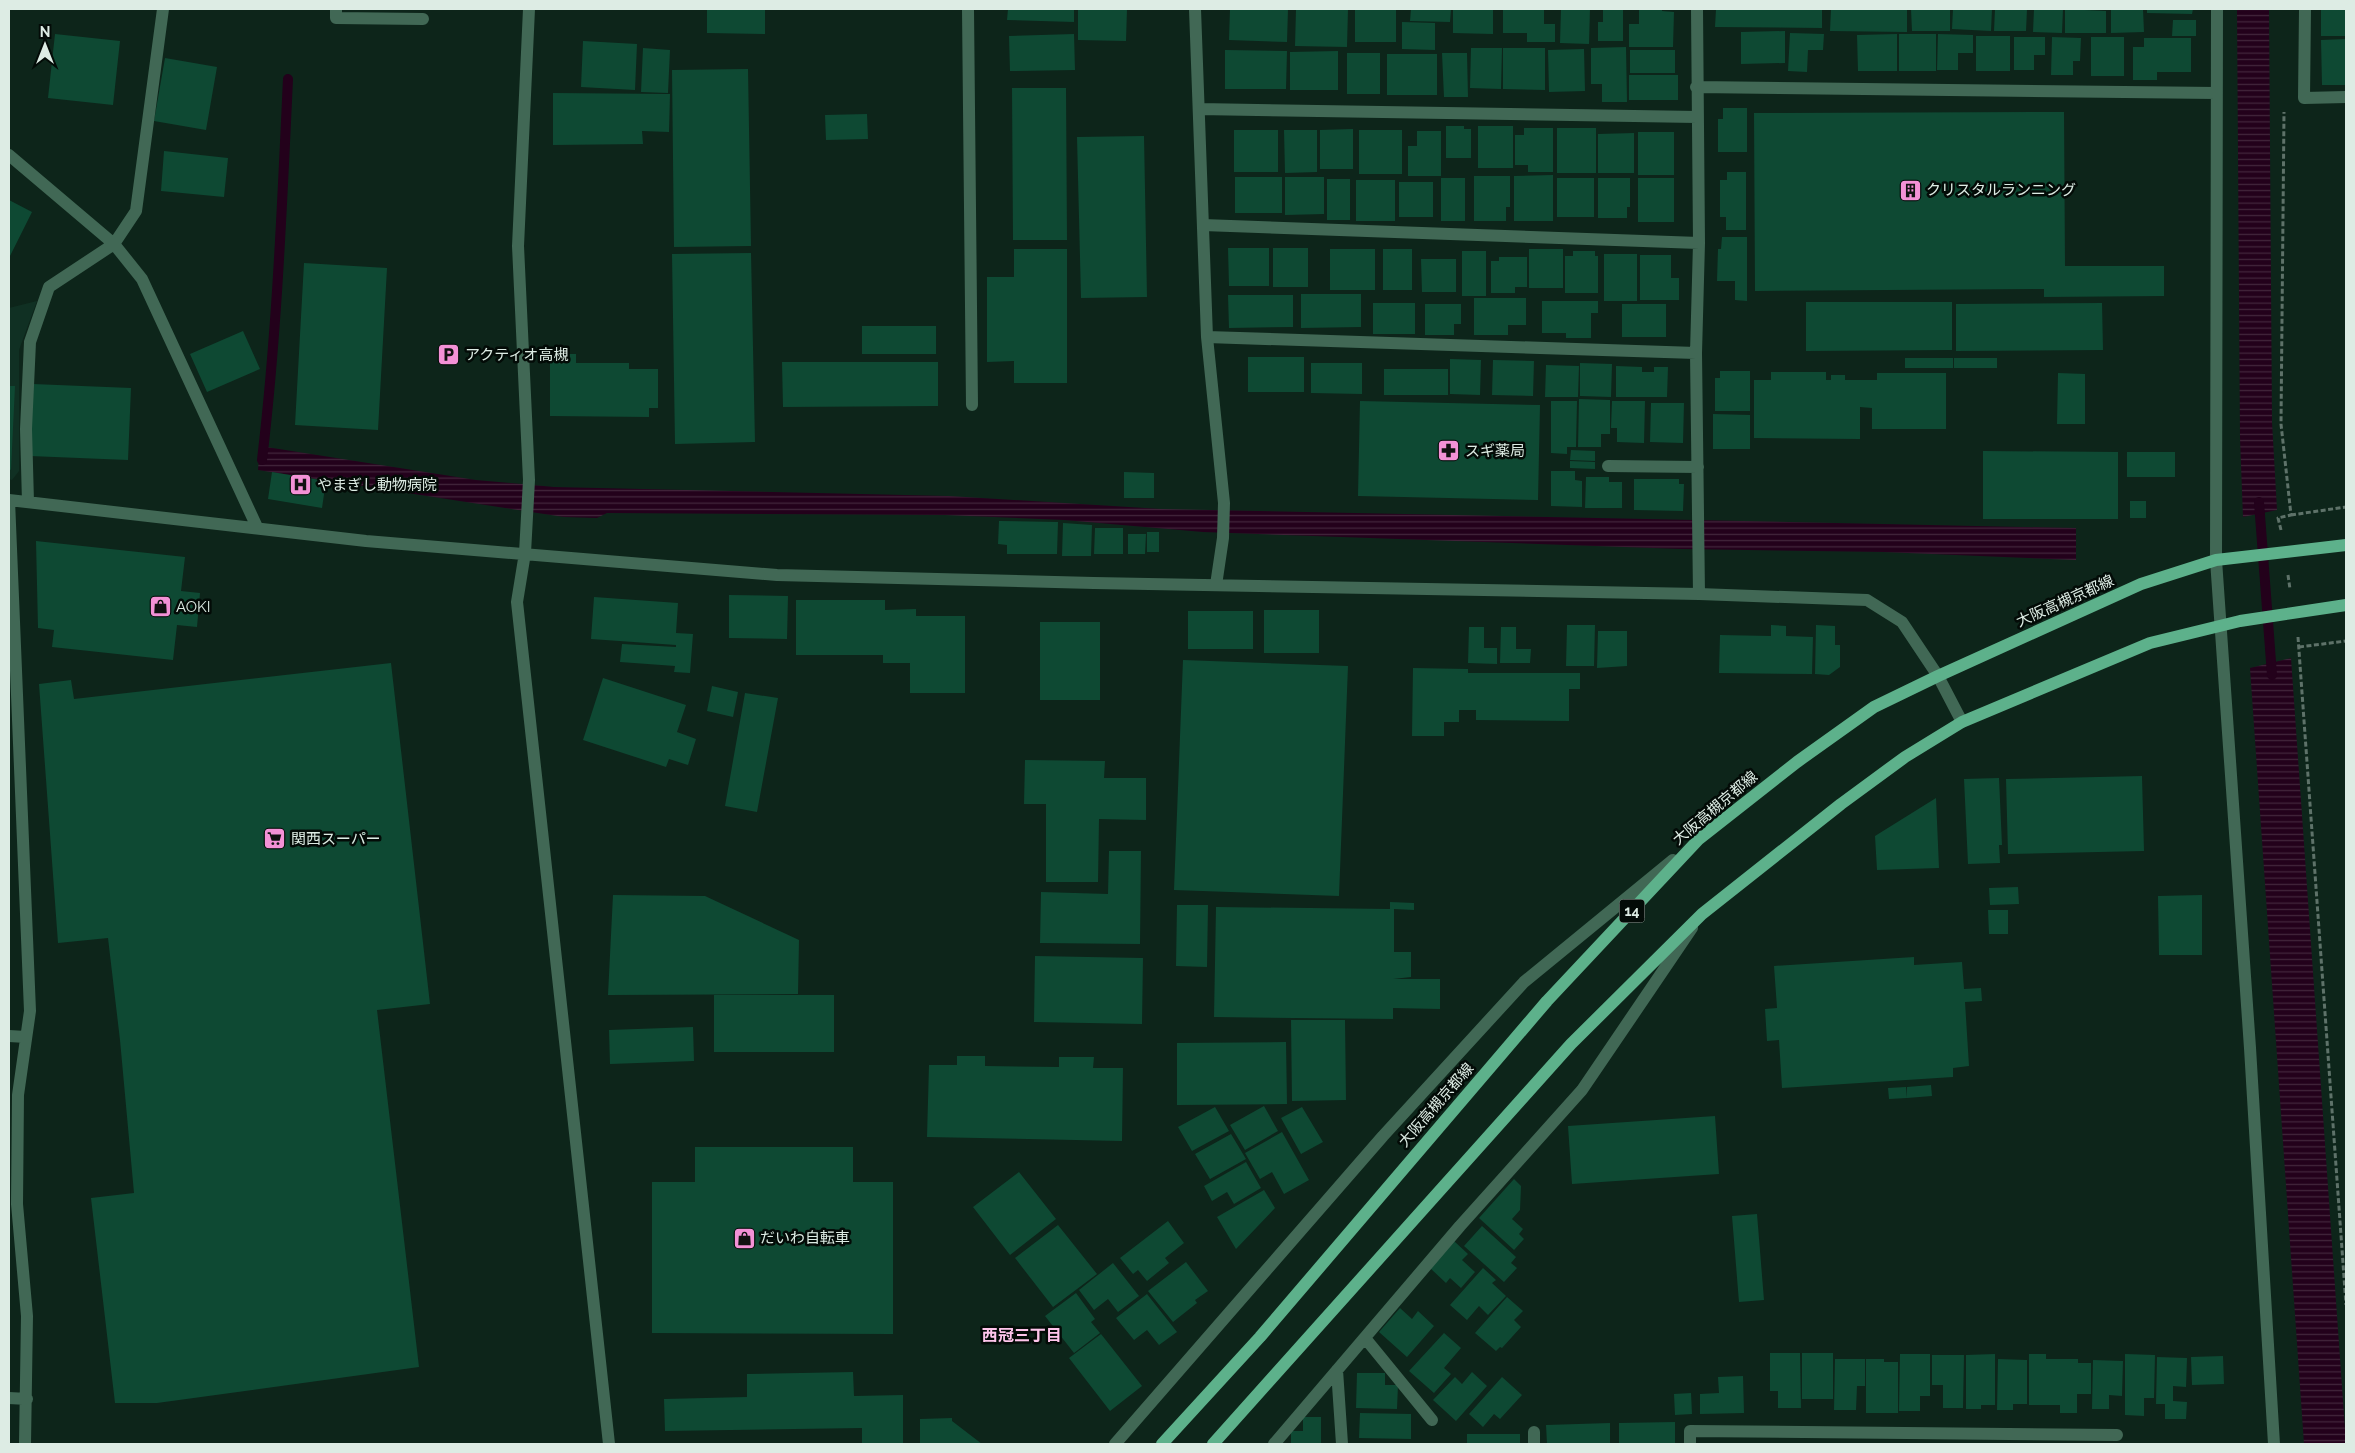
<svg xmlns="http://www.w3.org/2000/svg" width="2355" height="1453" viewBox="0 0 2355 1453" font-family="Raleway,'Noto Sans JP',sans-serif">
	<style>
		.built { fill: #103023 }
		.water { fill: url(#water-rules) }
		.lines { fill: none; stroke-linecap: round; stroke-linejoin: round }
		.stream { stroke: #23011b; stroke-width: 10 }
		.building { fill: #0e4933 }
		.path { stroke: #5e7269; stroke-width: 3; stroke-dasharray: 5 2.5; stroke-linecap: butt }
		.minor { stroke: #416855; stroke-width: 12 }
		.major { stroke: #5db18b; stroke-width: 12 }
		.labels { text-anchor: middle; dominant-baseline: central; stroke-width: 5; stroke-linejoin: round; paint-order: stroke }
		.shield { fill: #030b07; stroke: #9ca8a2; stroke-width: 1 }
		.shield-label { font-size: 14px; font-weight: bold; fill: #ddece4 }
		.poi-label { font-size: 15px; fill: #ddece4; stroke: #030b07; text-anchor: start }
		.street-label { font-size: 15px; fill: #ddece4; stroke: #030b07 }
		.neighbourhood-label { font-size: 16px; font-weight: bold; fill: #fec5eb; stroke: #030b07 }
	</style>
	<defs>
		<pattern id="water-rules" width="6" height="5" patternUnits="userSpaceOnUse" patternTransform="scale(1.25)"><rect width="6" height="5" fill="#23011b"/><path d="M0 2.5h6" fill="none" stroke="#42263c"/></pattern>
	</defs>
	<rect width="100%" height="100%" fill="#0d251a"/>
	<!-- built -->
	<path class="built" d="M37,301L19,350V471L12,480L9,479V308Z"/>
	<!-- water -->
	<path class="water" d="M2237,9H2269L2272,422L2277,510L2243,517L2240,438Z
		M260,446L476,480L554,487L949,496L1161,509L2076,528V560L1883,552L1681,549L1203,532L1064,520L945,515L607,513L597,518L564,517L258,470Z
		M2291,658L2346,1444H2304L2250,668Z"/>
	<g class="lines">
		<!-- stream -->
		<path class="stream" d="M262,460C277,333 282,206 288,79
			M2259,502L2272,675"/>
	</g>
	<!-- building -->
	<path class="building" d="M707,9H765V34L707,33Z
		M1008,9H1074V22L1007,20Z
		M1078,9H1127L1126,41L1078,40Z
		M1230,9H1288L1287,42L1229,40Z
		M1296,9H1348L1347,47L1295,46Z
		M1355,9H1396V42H1355Z
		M1411,9H1451L1450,22L1410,21Z
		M1453,9H1493V34L1453,33Z
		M1503,9H1544V24H1555V42H1527V33H1503Z
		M1561,9H1590L1589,44L1560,43Z
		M1603,9H1623V41H1598V22H1603Z
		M1639,9H1662V11L1674,12L1673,47H1629V24H1639Z
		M1716,9H1822V28L1715,27Z
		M1831,9H1907V32L1830,31Z
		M1911,9H1950V31H1912Z
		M1953,9H1992L1991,31L1952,29Z
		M1995,9H2027L2026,31H1994Z
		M2034,9H2063L2062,33L2033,32Z
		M2065,9L2106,11V33H2065Z
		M2111,9H2143L2144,32L2111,33Z
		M2147,9H2193L2192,14L2147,13Z
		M2321,9H2346V36H2321Z
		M2173,20H2196V36H2172Z
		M1402,22L1435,23V50L1402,49Z
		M1785,31V63L1741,64V32Z
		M1790,33L1824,34L1823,50H1808L1807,72L1788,71Z
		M55,34L120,41L113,105L48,98Z
		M1074,34L1075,70L1010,71L1009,36Z
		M1897,34V71H1858L1857,35Z
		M1899,34H1936V71H1899Z
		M1938,34L1973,35V53H1958V70H1937Z
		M1976,36H2010V71H1976Z
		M2014,37H2045V55H2034V70H2014Z
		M2052,37L2081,38L2080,61H2073V75H2051Z
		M2091,37H2124V76H2091Z
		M2144,38H2191V72H2157V80H2133V47H2144Z
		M2346,39V85H2322L2321,40Z
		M583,41L637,44L635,90L581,87Z
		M1626,47L1627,102H1602V84H1591V48Z
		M643,48L670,50L668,93L641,92Z
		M1471,48H1502L1501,89L1470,88Z
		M1503,48H1545V90L1503,89Z
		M1584,49L1585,91L1549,92L1548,50Z
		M1225,50L1287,51L1286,89H1225Z
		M1630,50H1675V73H1630Z
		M1338,51V90H1290V52Z
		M1347,53H1380V94H1347Z
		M1442,53H1467L1468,97H1444Z
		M1387,54H1437V95H1387Z
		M165,58L217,67L206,130L154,121Z
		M748,69L751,246L674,247L672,70Z
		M1629,75H1678V100H1629Z
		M1012,88H1066L1067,240H1013Z
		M553,93L670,94L669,132L642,131L643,144L553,145Z
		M1723,108H1747V152H1718V119H1723Z
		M2064,112L2065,266H2164V296L2044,297V289L1755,291L1754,113Z
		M867,114L868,139L826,140L825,115Z
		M1446,126H1464V129H1471V158H1446Z
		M1478,126H1513V168H1478Z
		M1524,128H1553V172H1528V165H1515V135H1524Z
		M1557,128H1596V173H1557Z
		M1353,129V169H1320V130Z
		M1234,130H1278V172H1234Z
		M1284,130H1317V172L1285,173Z
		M1359,130H1402V174H1359Z
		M1417,131H1441V176H1408V146H1417Z
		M1638,132H1674V175H1638Z
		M1634,133V173H1598V134Z
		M1144,136L1147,297L1081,298L1077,137Z
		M164,151L228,158L224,197L161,191Z
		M1727,172H1746V230H1726V217H1720V180H1727Z
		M1553,175V221H1514V176Z
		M1474,176H1510V207H1506V221H1474Z
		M1235,177H1282V213H1235Z
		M1285,177H1324V214L1285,215Z
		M1441,178H1465V221H1441Z
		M1557,178H1594V217H1557Z
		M1598,178H1630V207H1627V218H1598Z
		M1638,178H1674V222H1638Z
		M1327,179H1350V220H1327Z
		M1356,180H1395V221H1356Z
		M1399,182H1433V217H1399Z
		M9,200L32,212L9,258Z
		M1722,237H1747V301L1735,300V281H1717L1718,249H1721Z
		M1228,248H1269V286H1229Z
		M1273,248H1308V287H1273Z
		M1014,249H1067V383H1014V361L987,362V277H1014Z
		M1330,249H1375V290H1330Z
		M1383,249H1412V290H1383Z
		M1529,249H1563V288H1529Z
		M1462,251H1486V296H1462Z
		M1573,251H1595V256H1598V293H1565V256H1573Z
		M751,253L755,442L675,444L672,254Z
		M1604,254H1637V301H1604Z
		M1640,255H1671V278H1679V300H1640Z
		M1499,257H1527V287H1515V293H1491V261H1499Z
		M1421,259H1456V292H1422Z
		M304,263L387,268L378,430L295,425Z
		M1301,294H1361V327L1301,328Z
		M1228,295H1293V327L1229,328Z
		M1474,298H1526V325H1508V335H1474Z
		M1542,301H1598V313H1591V338H1566V333H1542Z
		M1806,302H1952V350L1806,351Z
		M1373,303H1415V334H1373Z
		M2102,303L2103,350L1956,351V304Z
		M1425,304H1461V324H1454V335H1425Z
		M1622,304H1666V337H1622Z
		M862,326H936V354H862Z
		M243,331L260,369L207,392L190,354Z
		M550,354H576V363H629V369H658V408H649V417L550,416Z
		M1248,357H1304V392H1248Z
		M1905,358H1953V368H1905Z
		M1954,358H1997V368H1954Z
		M1450,359L1481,360L1480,395L1450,394Z
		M1493,360L1534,361L1533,396L1492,395Z
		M782,362H938V406L783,407Z
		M1311,363H1362V394L1311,393Z
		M1580,363L1612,364L1611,397L1580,396Z
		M1546,365L1579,366L1578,397H1545Z
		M1616,366L1642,367V372H1654V367H1668L1667,397H1616Z
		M1384,369H1448V395H1384Z
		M1720,371H1750V411H1715V378H1720Z
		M1771,372H1826V380H1831V375H1845V380H1877V373H1946V429H1872V408L1860,407V439L1754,438V380H1771Z
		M2058,373L2085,374V424H2057Z
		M33,384L131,388L128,460L30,456Z
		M9,386H15L11,470L9,469Z
		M1579,399L1610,400V434H1601V447H1578Z
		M1360,401L1540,405L1538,500L1358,496Z
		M1551,401H1577L1576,447H1567V454L1551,453Z
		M1612,401H1645L1644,443L1617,442V428H1611Z
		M1651,403H1684L1683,443L1650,442Z
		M1713,414L1750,415V449H1713Z
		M1571,450L1595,451V461L1570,460Z
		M1983,451L2118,452V519H1983Z
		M2127,452H2175V477H2127Z
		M1570,461L1595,462V469L1570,468Z
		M1551,471H1575V480L1582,481V507L1551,506Z
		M272,472L326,481L322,508L268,499Z
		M1124,472L1154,473V498H1124Z
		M1586,477H1609V482H1622V508H1585Z
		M1634,479H1679V484H1684L1683,511L1634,510Z
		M2130,501H2146V518H2130Z
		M999,521L1058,522L1057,554H1007V545L998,544Z
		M1063,523L1092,525L1091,556H1062Z
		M1095,528H1123V554H1094Z
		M1147,532H1159V552H1147Z
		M1128,534H1146L1145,554H1128Z
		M36,541L185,557L181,591L200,593L197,627L177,625L173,660L52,647L54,630L38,628Z
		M729,595L788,596L787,639L729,638Z
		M594,597L678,603L676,633L693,634L690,673L674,672L675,666L620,662L622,644L676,647V645L591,639Z
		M796,600H885V610L916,609V616H965V693H910V663H883V655H796Z
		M1264,610H1319V653H1264Z
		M1188,611H1253V649H1188Z
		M1040,622H1100V700H1040Z
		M1567,625H1595L1594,666H1566Z
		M1771,625L1786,626V636L1813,637L1812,674L1719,673L1720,635L1771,636Z
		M1816,625L1835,626V645H1840V667L1829,675L1815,674Z
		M1469,627H1484V648H1497V664L1468,663Z
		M1501,627H1516V649H1531L1530,663H1500Z
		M1598,631H1627V666L1597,668Z
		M1183,660L1348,666L1339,896L1174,890Z
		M391,663L430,1004L377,1010L419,1367L157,1403H115L91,1198L134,1193L120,1040L108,938L58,943L39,684L71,680L74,699Z
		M1413,668L1468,669V673H1580V689H1569V721L1476,720V710H1459V722H1444V736H1412Z
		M603,678L686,705L677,732L696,739L688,765L669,759L666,767L583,740Z
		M712,686L738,692L733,717L707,711Z
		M745,693L778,698L757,812L725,806Z
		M1025,760L1105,761L1104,778H1146V820L1099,819L1098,882H1046V804H1024Z
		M2142,776L2144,851L2008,854L2006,779Z
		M1999,778L2002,845H1999L2000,863L1968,864L1964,779Z
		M1936,798L1939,868L1877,870L1875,836Z
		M1109,851H1141L1140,944L1040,943L1041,892L1108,894Z
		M2018,887L2019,904L1990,905L1989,888Z
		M613,895L705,896L799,940L798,994L608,995Z
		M2202,895V955H2159L2158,896Z
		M1390,902L1414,903V910L1394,909V952H1411V977L1393,979H1440V1009L1393,1008V1019L1214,1017L1216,907L1390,909Z
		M1177,905H1208L1207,967L1176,966Z
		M1988,910H2008V934H1989Z
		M1035,956L1143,958L1142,1024L1034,1022Z
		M1914,957V965L1962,962L1964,989L1981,988L1982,1001L1965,1002L1969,1066L1953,1068V1077L1782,1088L1779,1040L1767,1041L1765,1009L1777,1008L1774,966Z
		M714,995H834V1052H714Z
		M1291,1020H1345L1346,1100L1292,1101Z
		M693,1027L694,1061L610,1064L609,1030Z
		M1286,1042L1287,1104L1177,1105V1043Z
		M957,1056H985V1066L1059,1067V1057H1094L1093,1068H1123L1122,1141L927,1137L929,1065H957Z
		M1931,1085L1932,1096L1907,1098V1087Z
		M1906,1087L1907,1098L1889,1099L1888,1088Z
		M1264,1106L1278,1131L1245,1150L1230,1125Z
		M1215,1107L1229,1131L1192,1151L1178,1127Z
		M1302,1107L1323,1142L1301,1154L1281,1118Z
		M1715,1116L1719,1174L1572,1184L1568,1126Z
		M1282,1132L1309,1180L1284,1194L1272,1172L1260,1179L1245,1153Z
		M1231,1134L1246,1159L1210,1179L1195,1154Z
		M695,1147H853V1182H893V1334L652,1333V1182H695Z
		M1246,1162L1261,1188L1234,1204L1227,1192L1212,1201L1204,1186Z
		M1019,1172L1056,1219L1010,1255L973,1207Z
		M1514,1179L1521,1186L1520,1210L1512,1219L1523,1229L1519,1234L1524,1239L1514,1250L1479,1218Z
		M1264,1190L1275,1208L1236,1249L1217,1217Z
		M1757,1214L1764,1300L1739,1302L1732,1216Z
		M1168,1221L1184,1243L1165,1258L1169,1263L1147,1281L1138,1270L1133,1274L1120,1258Z
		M1058,1225L1097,1274L1053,1307L1015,1258Z
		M1482,1226L1516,1257L1511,1263L1517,1268L1504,1282L1464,1246Z
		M1454,1241L1468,1254L1462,1260L1475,1272L1461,1288L1450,1278L1446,1283L1430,1268Z
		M1186,1262L1208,1291L1195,1300L1197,1303L1173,1322L1148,1291Z
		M1113,1263L1139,1296L1118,1312L1108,1299L1094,1310L1079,1290Z
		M1483,1268L1496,1280L1492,1283L1506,1296L1488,1315L1479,1306L1467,1320L1450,1305Z
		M1076,1293L1095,1319L1091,1322L1100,1333L1074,1353L1045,1316Z
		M1147,1294L1177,1332L1159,1345L1147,1330L1134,1340L1116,1318Z
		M1507,1297L1523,1311L1514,1320L1521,1327L1502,1348L1500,1347L1496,1351L1475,1333Z
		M1400,1308L1412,1319L1418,1311L1434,1326L1407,1357L1379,1332Z
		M1444,1333L1461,1348L1444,1368L1451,1374L1434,1393L1409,1371Z
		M1101,1334L1142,1386L1110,1411L1069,1358Z
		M1770,1353H1800L1801,1408H1778V1391H1770Z
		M1802,1353H1833V1399H1802Z
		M1900,1354H1930V1396H1920V1411H1899Z
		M1995,1354V1405H1981V1409H1966V1355Z
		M2029,1354H2046V1359H2078V1363H2091V1394H2077V1413H2060V1405H2029Z
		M2125,1354L2155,1355L2154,1398H2144V1416L2125,1415Z
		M1932,1355H1964L1963,1408H1943V1385H1932Z
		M2223,1356L2224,1384L2192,1385L2191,1357Z
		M2157,1357L2187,1358L2186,1387L2173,1386V1401L2187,1402L2186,1419H2165V1404H2156Z
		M1835,1359H1865V1386H1857L1856,1410H1834Z
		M1866,1359H1884V1362H1898V1413H1866Z
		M1998,1359L2027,1360V1404H2013V1410H1997Z
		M2093,1360L2123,1361L2122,1396L2109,1395V1409H2092Z
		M853,1372L854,1396L903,1395V1444H862V1428L665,1431L664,1399L747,1397V1374Z
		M1472,1372L1487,1386L1456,1421L1433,1400L1455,1377L1462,1384Z
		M1357,1373H1385V1385H1398L1397,1409L1356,1408Z
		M1743,1376L1744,1413L1700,1414V1394L1719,1393L1718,1377Z
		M1502,1377L1522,1395L1500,1419L1494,1414L1483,1427L1469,1414Z
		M1691,1393L1692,1414L1675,1415L1674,1394Z
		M1360,1413L1411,1414V1439L1359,1438Z
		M1303,1417H1321V1444H1291V1431H1303Z
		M952,1418V1421L982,1444H920V1419Z
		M1675,1422V1444H1619V1423Z
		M1610,1423V1444H1547L1546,1425Z
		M1467,1434H1520V1444H1467Z"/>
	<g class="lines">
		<!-- path -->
		<path class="path" d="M2291,515L2346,507
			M2281,530L2278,518L2291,515L2281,424L2284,112
			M2288,575L2290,589
			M2298,637L2346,1305
			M2299,647L2346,641"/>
		<!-- minor -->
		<path class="minor" d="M336,9V18L423,19
			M529,9L518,246L529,480L525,553L517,602L609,1444
			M968,9L972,405
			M1195,9L1207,337L1224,503L1223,538L1216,585
			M1697,9L1699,243L1696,353L1699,594
			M2217,9L2216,560L2250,1048L2274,1444
			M2305,9L2304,98L2346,97
			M1696,87L2216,93
			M1199,109L1697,117
			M9,155L114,244L142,279L257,527
			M1203,225L1699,243
			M1207,337L1696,353
			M1608,466L1698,467
			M9,500L366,541L777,575L1094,583L1699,594L1867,600L1902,622L1938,676L1962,722
			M9,500L30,1011L18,1095L17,1204L27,1316L25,1444
			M28,502L26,429L30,342L49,287L114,244L136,211L163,9
			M9,1036L26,1037
			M1365,1338L1432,1420
			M1337,1370L1342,1444
			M9,1398L27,1399
			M1534,1432V1444
			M1115,1444L1383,1136L1524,982L1673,860
			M1274,1444L1460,1226L1582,1090L1692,928
			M1690,1444V1431L2117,1435"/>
		<!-- major -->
		<path class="major" d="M1162,1444L1260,1337L1547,1001L1699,839L1797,762L1874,707L1938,676L2141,584L2216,560L2346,545
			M1213,1444L1571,1044L1702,914L1841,804L1905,757L1962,722L2150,643L2240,621L2346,605"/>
	</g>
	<!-- icons -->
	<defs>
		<symbol id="building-square" viewBox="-11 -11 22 22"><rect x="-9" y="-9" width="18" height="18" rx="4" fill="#f391d6" stroke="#030b07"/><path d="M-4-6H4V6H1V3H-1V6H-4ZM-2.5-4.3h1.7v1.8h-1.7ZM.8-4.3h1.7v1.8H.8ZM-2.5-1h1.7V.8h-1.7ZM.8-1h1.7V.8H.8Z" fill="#111"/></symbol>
		<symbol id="parking-square" viewBox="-11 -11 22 22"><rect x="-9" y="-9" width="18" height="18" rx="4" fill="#f391d6" stroke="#030b07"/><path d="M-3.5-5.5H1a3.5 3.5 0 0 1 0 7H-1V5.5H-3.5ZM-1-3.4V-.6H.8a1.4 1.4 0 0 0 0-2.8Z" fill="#111"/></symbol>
		<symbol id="pharmacy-square" viewBox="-11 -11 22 22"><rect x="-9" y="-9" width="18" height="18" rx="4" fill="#f391d6" stroke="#030b07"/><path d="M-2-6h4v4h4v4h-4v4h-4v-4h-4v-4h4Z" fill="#111"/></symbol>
		<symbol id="hospital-square" viewBox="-11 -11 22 22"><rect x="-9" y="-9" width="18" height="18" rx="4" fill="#f391d6" stroke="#030b07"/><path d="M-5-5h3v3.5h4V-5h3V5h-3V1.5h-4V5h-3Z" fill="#111"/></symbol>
		<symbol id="shop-square" viewBox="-11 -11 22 22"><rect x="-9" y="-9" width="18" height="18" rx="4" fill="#f391d6" stroke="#030b07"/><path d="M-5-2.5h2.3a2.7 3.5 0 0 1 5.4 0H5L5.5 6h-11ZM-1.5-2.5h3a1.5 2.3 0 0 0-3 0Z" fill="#111"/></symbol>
		<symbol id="supermarket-square" viewBox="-11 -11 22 22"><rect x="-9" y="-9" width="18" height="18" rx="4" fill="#f391d6" stroke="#030b07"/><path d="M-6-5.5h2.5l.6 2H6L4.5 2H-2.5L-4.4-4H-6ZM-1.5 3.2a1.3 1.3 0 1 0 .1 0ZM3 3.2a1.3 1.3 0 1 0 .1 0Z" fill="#111"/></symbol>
	</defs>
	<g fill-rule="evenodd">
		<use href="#building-square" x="1898" y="178" width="25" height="25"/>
		<use href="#parking-square" x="436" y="342" width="25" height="25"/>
		<use href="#pharmacy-square" x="1436" y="438" width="25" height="25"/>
		<use href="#hospital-square" x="288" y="472" width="25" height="25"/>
		<use href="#shop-square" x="148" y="594" width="25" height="25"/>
		<use href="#supermarket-square" x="262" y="826" width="25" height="25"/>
		<use href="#shop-square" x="732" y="1226" width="25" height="25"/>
	</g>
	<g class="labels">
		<!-- shield labels -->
		<rect class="shield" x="1619.5" y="899.5" width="25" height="23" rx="4"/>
		<g class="shield-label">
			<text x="1632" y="911">14</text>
		</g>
		<!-- poi labels -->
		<g class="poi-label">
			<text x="1926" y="190">クリスタルランニング</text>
			<text x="465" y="355">アクティオ高槻</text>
			<text x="1465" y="451">スギ薬局</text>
			<text x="317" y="485">やまぎし動物病院</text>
			<text x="176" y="607">AOKI</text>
			<text x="291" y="839">関西スーパー</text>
			<text x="760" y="1238">だいわ自転車</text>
		</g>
		<!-- street labels -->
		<g class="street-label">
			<text transform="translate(2065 601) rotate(-24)">大阪高槻京都線</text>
			<text transform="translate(1715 808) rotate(-40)">大阪高槻京都線</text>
			<text transform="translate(1436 1105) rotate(-49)">大阪高槻京都線</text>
		</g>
		<!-- neighbourhood labels -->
		<g class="neighbourhood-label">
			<text x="1022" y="1335">西冠三丁目</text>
		</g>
	</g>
	<!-- border -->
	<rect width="2355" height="1453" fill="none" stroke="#ddece4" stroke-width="20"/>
	<!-- north arrow -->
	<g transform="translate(45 45)" stroke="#030b07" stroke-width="4" paint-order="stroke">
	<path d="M0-4L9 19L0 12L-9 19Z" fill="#ddece4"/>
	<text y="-8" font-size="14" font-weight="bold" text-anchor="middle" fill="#ddece4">N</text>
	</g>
</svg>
